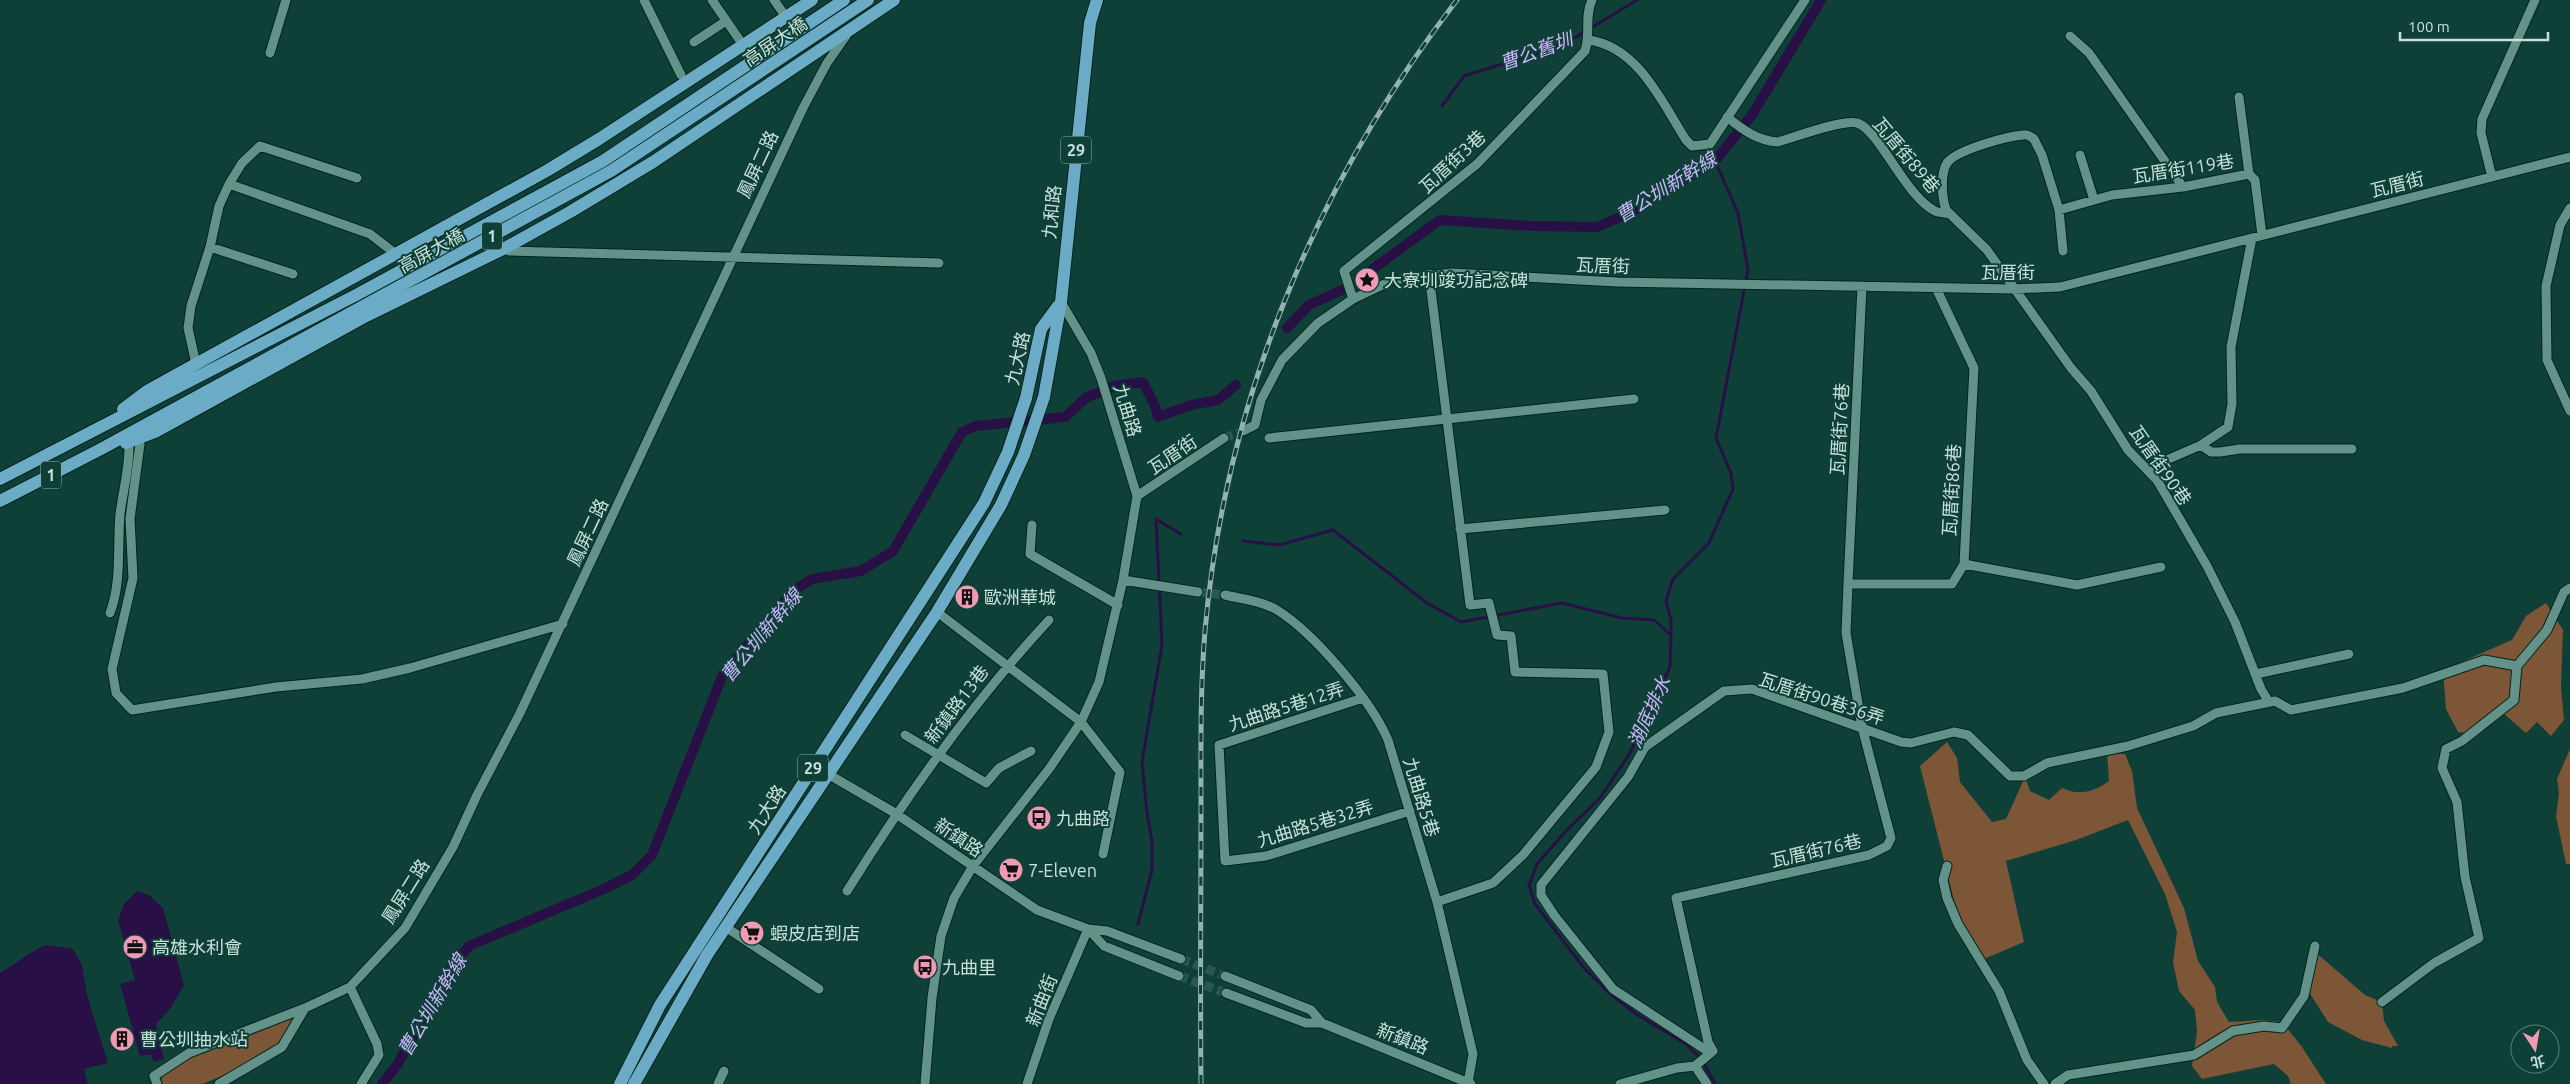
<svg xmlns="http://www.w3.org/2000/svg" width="2570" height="1084" viewBox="0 0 2570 1084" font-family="Ubuntu,'Noto Sans TC',sans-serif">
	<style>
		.green { fill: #7c5637 }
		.water { fill: #281047 }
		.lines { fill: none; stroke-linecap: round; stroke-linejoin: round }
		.stream { stroke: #281047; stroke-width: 3 }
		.canal { stroke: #281047; stroke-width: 10 }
		.minor-tunnel { stroke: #2a584f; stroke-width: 9; stroke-dasharray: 9 4.5; stroke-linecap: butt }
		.minor-casing { stroke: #00251e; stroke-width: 11 }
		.major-casing { stroke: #00251e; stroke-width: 14 }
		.minor { stroke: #639388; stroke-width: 9 }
		.major { stroke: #6babc5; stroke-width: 12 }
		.rail-casing { stroke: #93b2ab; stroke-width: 5 }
		.rail { stroke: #0e4037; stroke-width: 3; stroke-dasharray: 9; stroke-linecap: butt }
		.labels { text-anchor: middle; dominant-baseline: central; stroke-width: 4; stroke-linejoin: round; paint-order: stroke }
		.shield { fill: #0e4037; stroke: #90b0a9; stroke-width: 1 }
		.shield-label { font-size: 16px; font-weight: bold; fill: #c8e0da }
		.street-label { font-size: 18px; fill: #c8e0da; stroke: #0e4037 }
		.poi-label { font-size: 18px; fill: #c8e0da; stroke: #0e4037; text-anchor: start }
		.water-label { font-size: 19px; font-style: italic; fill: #ccb5fc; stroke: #0e4037 }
	</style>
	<rect width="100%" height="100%" fill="#0e4037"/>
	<!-- green -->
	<path class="green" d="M2546,603L2563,630L2561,686L2564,720L2551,736L2537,722L2526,733L2503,713L2477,734L2458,732L2446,709L2443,670L2512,640L2526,616Z
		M1947,742L1957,758L1960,782L1992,822L2006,819L2025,777L2030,791L2049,800L2062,788C2079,796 2094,792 2109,781L2107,753L2125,754L2132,771L2137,808L2184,908L2198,961L2215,987L2217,1002L2229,1022L2262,1020L2282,1022L2302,1047L2326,1084H2291L2288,1076L2274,1064L2202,1079L2192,1066L2197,1032L2195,1010L2179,991L2173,962L2177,932L2165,894L2128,820L2076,840L2006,861L2024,942L1984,959L1961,928L1920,766Z
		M2570,749V864H2566L2556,816L2559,793L2557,779Z
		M2314,951L2365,995L2382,1002L2384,1021L2398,1046H2392V1048L2362,1040L2328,1022L2302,981Z
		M292,1019L296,1026L276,1048L236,1070L202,1084H161L162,1077C197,1047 249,1035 292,1019Z"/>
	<!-- water -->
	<path class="water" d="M137,891L149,895L163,908L184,985L170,1009L156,1024L164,1059L154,1062L151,1054L140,1056L120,984L135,980L118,920L124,904Z
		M46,945L73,949L82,965L87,995L108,1063L84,1069L88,1084H0V973C16,964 29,952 46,945Z"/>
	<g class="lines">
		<!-- stream -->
		<path class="stream" d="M1442,106L1464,76L1541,52L1576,37L1637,0
			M1156,519L1181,534
			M1243,541L1279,545L1333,530L1427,603L1461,622L1562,603L1622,618L1654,620L1671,635L1670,667L1630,753L1600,798L1565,832L1537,864L1529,885L1535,904L1584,968L1610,994L1639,1016L1686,1044L1702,1060L1715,1084
			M1671,635V620L1666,601L1673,579L1709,543L1733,489L1731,473L1716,438L1748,270L1738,213L1715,161
			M1138,924L1152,870V841L1147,813L1142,762L1162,645L1156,519"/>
		<!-- canal -->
		<path class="canal" d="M1359,279L1440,220L1531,226L1597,227L1632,212L1715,161L1752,115L1821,0
			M1287,328L1309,305L1342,290
			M382,1084L397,1065L453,966L469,946L604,889L632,875L652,855L723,674L794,590L812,579L861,571L893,551L962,432L976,426L1065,417L1087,397L1115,386L1143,382L1155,406L1158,417L1191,405L1218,400L1236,385"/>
		<!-- minor-tunnel -->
		<path class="minor-tunnel" d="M1224,438L1243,431
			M1198,592L1225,595
			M1181,959L1225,976
			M1179,976L1226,993"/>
		<defs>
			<path id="minor" d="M644,0L681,75
				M712,0L743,45
				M774,0L786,17
				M2070,36L2089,53L2183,187
				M1589,40C1638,47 1662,102 1686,140L1692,146L1710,144L1805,0
				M694,42L726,21
				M270,53L286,0
				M2239,97L2249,174
				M1727,117C1743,130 1758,141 1778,142C1795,137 1843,119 1857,123C1878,128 1905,196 1935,211C1939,213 1946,213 1950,214
				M2080,155L2094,200
				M2492,177L2481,133L2482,119L2535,0
				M229,184L370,234L396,254
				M2570,208L2560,225L2546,286L2547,360L2570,411
				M2059,210L2112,195L2183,187L2249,174L2255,180L2262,235
				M210,247L293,274
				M505,248L509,251L939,263
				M2063,251L2059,210L2042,155L2034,139C2031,137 2028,134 2023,135C2008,136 1956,150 1947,163C1940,174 1942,198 1946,210L1987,250L2071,368L2091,391L2128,450L2157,480L2207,566L2235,622L2261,689L2269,702
				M1429,274L1470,605L1489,603L1497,635L1511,636L1515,672L1603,674L1609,732L1596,767L1523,855L1493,883L1437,902
				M1862,286L1848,584H1952L1964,564L1974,368L1936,288
				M1353,299L1344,271L1477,164L1585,51C1591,33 1584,17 1592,0
				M196,364L188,328L191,306L210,247L219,206L229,184L242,163L260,146L357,178
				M1243,431L1255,425L1261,400L1282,360L1318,323L1353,299L1393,280L1452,273L1617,282L2013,289L2060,287L2570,157
				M1269,438L1634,399
				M140,444L130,519L133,578L112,669L116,693L132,710L276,687L362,679L410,668L563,624
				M2201,445L2211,452H2220L2240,449H2352
				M2146,469L2201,445L2228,427L2232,404L2231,347L2252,238
				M1137,496L1224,438
				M1032,525L1030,554L1118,605
				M1460,529L1665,510
				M1964,564L2077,585L2161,567
				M1123,580L1198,592
				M1225,595C1242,599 1262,601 1277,610C1314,633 1371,700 1388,740L1437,902L1473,1054L1468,1083
				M937,612L1081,722L1120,772L1103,854
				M110,613C122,581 117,548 120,514C123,490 130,467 129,442
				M2256,674L2349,654
				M1363,698L1219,745L1225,861L1266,856L1410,811
				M905,735L986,783L999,768L1031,751
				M814,766L895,813L1037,910L1088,929L1107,931L1181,959
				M1947,866L1943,880L1947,898L1958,924L1999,991L2027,1060L2044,1084
				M847,891C907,795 972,703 1049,620
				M727,928L819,989
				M1088,929L1104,946L1179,976
				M1225,976L1311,1010L1322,1023
				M350,987L377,1044L379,1055L361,1084
				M1226,993L1306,1023H1322L1471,1084
				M2382,1002L2434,963L2479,938L2465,877L2457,802L2442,768L2446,749L2462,741L2514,700L2517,666L2547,630L2564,592L2570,588
				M1709,1052L1613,989L1554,915L1541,895V885L1628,777L1645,747L1724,691L1752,689L1901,742L1911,743L1954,732L1968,735L2010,776H2024L2047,763L2128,746L2193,726L2216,713L2275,701L2291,710L2403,688L2484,660L2517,666
				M1695,1066L1707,1084
				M157,1084L154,1076L189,1053L305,1008L350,987L405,928L453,847L477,795L520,713L803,108L827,63L846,36
				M219,1084L282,1047L305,1008
				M718,1084L724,1071
				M925,1084L932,998L941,936L954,898L973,866L1049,769L1081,722L1099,682L1123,580L1137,496L1101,378L1091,353L1061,302
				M1027,1084L1049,1019L1088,929
				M1620,1084L1677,1068L1695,1066L1713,1051L1708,1042L1676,898L1869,855L1887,846L1891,838L1862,727L1846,633L1848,584
				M2055,1084L2068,1075L2194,1055L2233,1031L2264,1026L2282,1028L2304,996L2315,946"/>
			<path id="major" d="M123,409L147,391L548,170L599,139L812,0
				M126,443L155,432L366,316L505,248L570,212L653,162L894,0
				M0,479L358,294L603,161L844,0
				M0,501L101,449L611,171L868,0
				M620,1084L660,1005L984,503L1008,452L1026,398L1041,329L1058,306
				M634,1084L707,955L937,612L1001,505L1024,455L1044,397L1061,302L1090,23L1097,0"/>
		</defs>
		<!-- minor casing -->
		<use href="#minor" class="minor-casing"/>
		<!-- major casing -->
		<use href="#major" class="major-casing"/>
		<!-- minor -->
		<use href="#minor" class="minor"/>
		<!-- major -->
		<use href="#major" class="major"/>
		<defs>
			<path id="rail" d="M1201,1084C1200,992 1201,900 1201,809C1201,749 1200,690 1205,631C1225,401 1317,182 1457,0"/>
		</defs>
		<!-- rail casing -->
		<use href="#rail" class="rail-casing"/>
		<!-- rail -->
		<use href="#rail" class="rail"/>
	</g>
	<!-- icons -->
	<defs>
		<symbol id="sight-disc" viewBox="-11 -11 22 22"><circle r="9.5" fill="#f09ab6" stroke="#0e4037"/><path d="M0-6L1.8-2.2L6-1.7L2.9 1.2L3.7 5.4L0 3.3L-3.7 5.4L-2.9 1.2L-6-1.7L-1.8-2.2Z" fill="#111"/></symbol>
		<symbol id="building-disc" viewBox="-11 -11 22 22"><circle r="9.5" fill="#f09ab6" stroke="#0e4037"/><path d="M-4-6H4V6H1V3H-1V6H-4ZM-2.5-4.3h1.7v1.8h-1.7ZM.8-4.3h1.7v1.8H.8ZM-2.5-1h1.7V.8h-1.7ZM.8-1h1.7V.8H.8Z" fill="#111"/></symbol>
		<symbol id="bus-disc" viewBox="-11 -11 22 22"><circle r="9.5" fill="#f09ab6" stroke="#0e4037"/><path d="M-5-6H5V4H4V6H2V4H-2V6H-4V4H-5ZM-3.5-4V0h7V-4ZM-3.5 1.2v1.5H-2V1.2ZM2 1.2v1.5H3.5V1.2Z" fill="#111"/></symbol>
		<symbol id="supermarket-disc" viewBox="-11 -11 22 22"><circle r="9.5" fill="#f09ab6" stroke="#0e4037"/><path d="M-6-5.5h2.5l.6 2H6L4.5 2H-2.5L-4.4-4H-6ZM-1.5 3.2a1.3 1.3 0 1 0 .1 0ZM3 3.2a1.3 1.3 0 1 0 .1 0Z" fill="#111"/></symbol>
		<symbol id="office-disc" viewBox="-11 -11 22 22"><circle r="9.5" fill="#f09ab6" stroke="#0e4037"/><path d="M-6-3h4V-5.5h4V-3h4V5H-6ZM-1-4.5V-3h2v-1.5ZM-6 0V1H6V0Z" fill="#111"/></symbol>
	</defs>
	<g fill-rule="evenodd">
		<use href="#sight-disc" x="1353" y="266" width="28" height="28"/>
		<use href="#building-disc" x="953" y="583" width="28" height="28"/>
		<use href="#bus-disc" x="1025" y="804" width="28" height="28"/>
		<use href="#supermarket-disc" x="997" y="856" width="28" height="28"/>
		<use href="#supermarket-disc" x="738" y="919" width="28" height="28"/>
		<use href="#office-disc" x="121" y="933" width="28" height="28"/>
		<use href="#bus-disc" x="911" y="953" width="28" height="28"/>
		<use href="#building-disc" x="108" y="1025" width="28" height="28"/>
	</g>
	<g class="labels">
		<!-- shield labels -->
		<g class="shield">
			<rect x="1061" y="136.5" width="30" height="27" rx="4"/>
			<rect x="482" y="222.5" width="20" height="27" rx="4"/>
			<rect x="41" y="461.5" width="20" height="27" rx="4"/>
			<rect x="798" y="754.5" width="30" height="27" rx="4"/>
		</g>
		<g class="shield-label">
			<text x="1076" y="150">29</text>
			<text x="492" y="236">1</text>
			<text x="51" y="475">1</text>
			<text x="813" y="768">29</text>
		</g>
		<!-- street labels -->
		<g class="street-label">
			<text transform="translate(775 41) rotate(-34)">高屏大橋</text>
			<text transform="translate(1907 155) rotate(50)">瓦厝街89巷</text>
			<text transform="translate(1452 161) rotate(-43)">瓦厝街3巷</text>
			<text transform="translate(757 164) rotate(-65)">鳳屏二路</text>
			<text transform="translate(2183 168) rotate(-9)">瓦厝街119巷</text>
			<text transform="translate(2397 184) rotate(-14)">瓦厝街</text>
			<text transform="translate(1051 212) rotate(-84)">九和路</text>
			<text transform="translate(431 250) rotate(-29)">高屏大橋</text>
			<text transform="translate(1603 265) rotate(2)">瓦厝街</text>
			<text x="2008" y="272">瓦厝街</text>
			<text transform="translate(1017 358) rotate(-77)">九大路</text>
			<text transform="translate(1128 410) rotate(73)">九曲路</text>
			<text transform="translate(1839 429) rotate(-87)">瓦厝街76巷</text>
			<text transform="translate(1172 454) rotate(-34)">瓦厝街</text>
			<text transform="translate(2161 465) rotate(55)">瓦厝街90巷</text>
			<text transform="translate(1951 490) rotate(-87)">瓦厝街86巷</text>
			<text transform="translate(587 532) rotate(-65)">鳳屏二路</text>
			<text transform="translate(1822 698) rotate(18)">瓦厝街90巷36弄</text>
			<text transform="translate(956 704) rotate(-53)">新鎮路13巷</text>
			<text transform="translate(1286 706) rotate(-18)">九曲路5巷12弄</text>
			<text transform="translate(1422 797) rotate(73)">九曲路5巷</text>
			<text transform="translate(766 809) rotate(-57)">九大路</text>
			<text transform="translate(1315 823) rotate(-17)">九曲路5巷32弄</text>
			<text transform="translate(959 837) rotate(34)">新鎮路</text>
			<text transform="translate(1816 850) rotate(-13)">瓦厝街76巷</text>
			<text transform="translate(405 891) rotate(-58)">鳳屏二路</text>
			<text transform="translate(1041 1000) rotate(-68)">新曲街</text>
			<text transform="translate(1403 1038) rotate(22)">新鎮路</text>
		</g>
		<!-- poi labels -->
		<g class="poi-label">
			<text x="1384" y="280">大寮圳竣功記念碑</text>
			<text x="984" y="597">歐洲華城</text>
			<text x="1056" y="818">九曲路</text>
			<text x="1028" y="870">7-Eleven</text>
			<text x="770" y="933">蝦皮店到店</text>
			<text x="152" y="947">高雄水利會</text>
			<text x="942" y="967">九曲里</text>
			<text x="140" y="1039">曹公圳抽水站</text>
		</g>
		<!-- water labels -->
		<g class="water-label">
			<text transform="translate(1536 51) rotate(-20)">曹公舊圳</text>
			<text transform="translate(1666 187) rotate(-32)">曹公圳新幹線</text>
			<text transform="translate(761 635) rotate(-50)">曹公圳新幹線</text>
			<text transform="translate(1649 712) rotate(-65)">湖底排水</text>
			<text transform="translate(432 1005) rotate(-59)">曹公圳新幹線</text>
		</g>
	</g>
	<!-- north arrow -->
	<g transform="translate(2535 1049) rotate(168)"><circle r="24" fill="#0e4037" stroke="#588078"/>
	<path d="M0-4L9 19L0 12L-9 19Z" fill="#f09ab6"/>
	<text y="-8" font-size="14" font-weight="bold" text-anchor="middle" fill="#c8e0da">北</text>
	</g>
	<!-- scale -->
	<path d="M2400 32v8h148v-8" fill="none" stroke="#c8e0da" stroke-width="2.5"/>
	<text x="2408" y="32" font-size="15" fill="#c8e0da" stroke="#0e4037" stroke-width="4" paint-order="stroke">100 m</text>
</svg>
